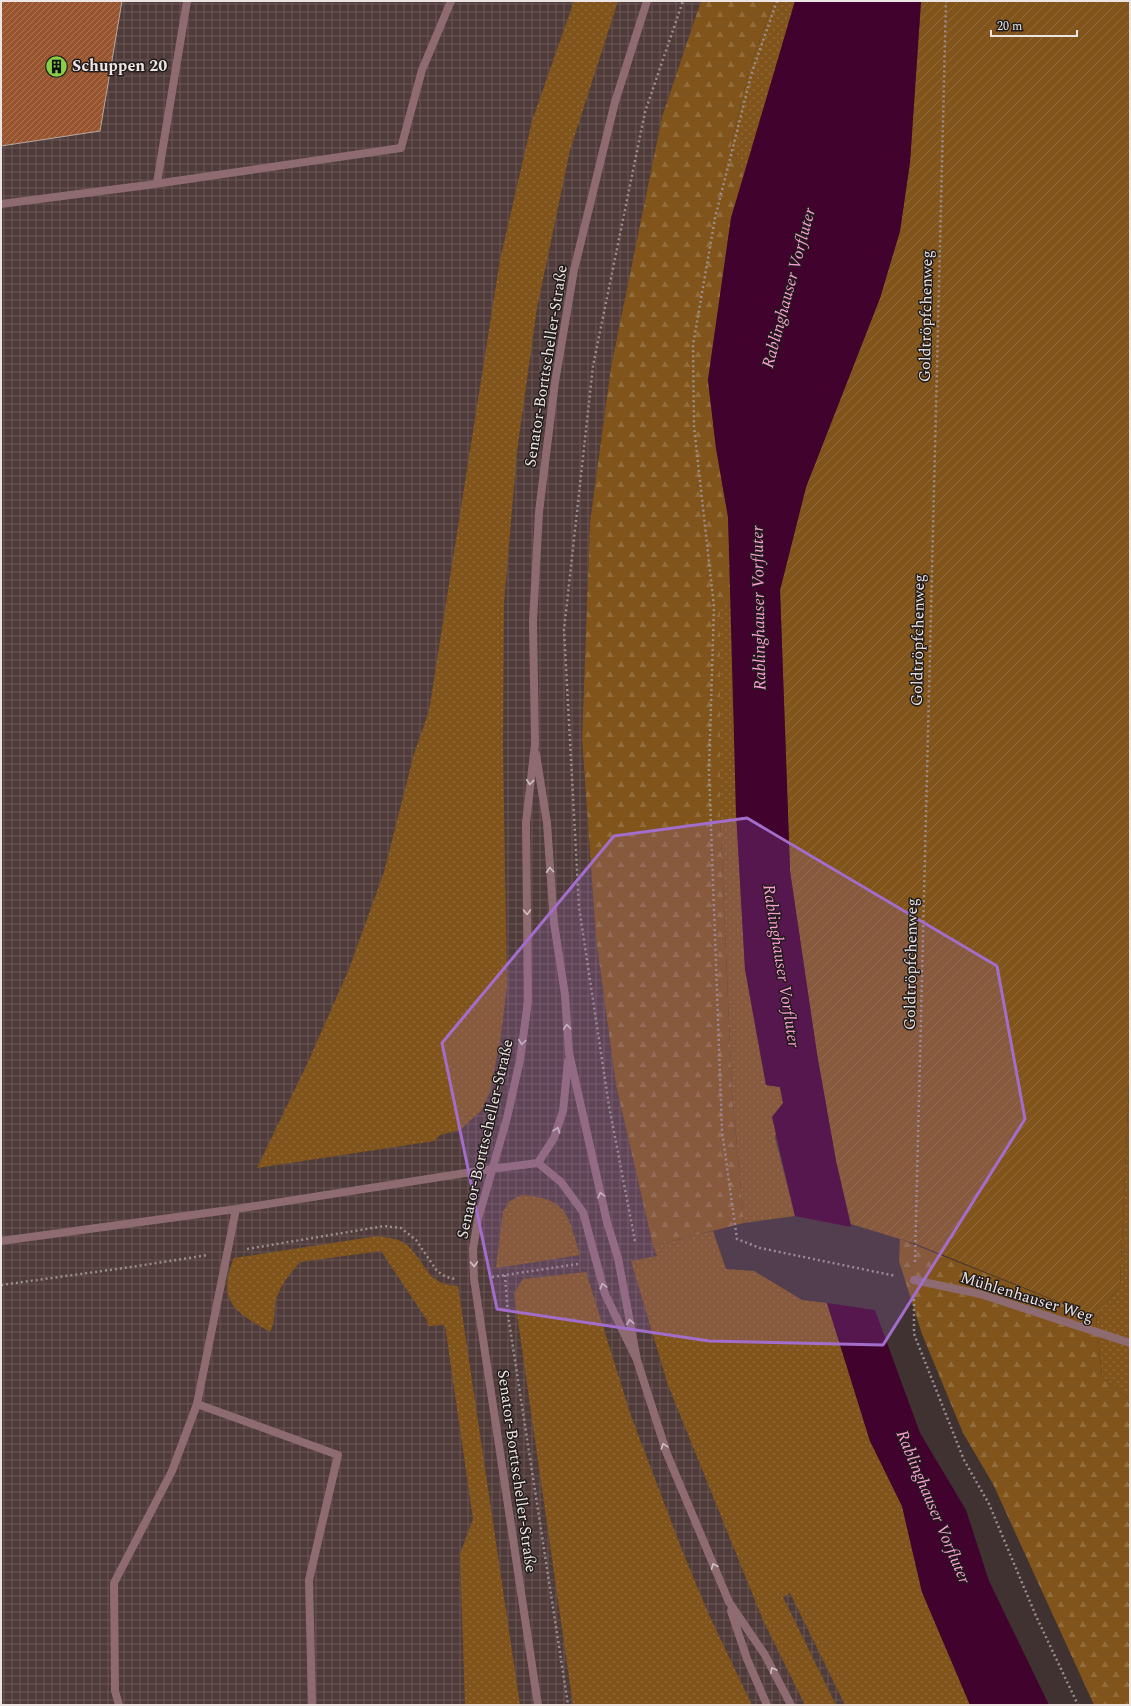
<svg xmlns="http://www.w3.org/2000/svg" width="1131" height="1706" viewBox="0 0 1131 1706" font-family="Spectral,serif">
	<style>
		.industrial { fill: url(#industrial-grid) }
		.grass { fill: url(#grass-dots) }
		.forest { fill: url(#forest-firs) }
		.garden { fill: url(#garden-furrows) }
		.water { fill: #41022e }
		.building { fill: url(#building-hatch); stroke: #b5a8a1 }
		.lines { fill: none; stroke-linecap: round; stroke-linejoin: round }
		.path { stroke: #998f8e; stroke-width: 2.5; stroke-dasharray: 2 3; stroke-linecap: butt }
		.lane { stroke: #8e6a71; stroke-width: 8 }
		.street { stroke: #8e6a71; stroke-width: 8 }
		.oneway { stroke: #d0c0c2 }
		.marked { fill: #a36dcc; fill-opacity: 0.2; stroke: #a36dcc; stroke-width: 3; stroke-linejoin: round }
		.labels { text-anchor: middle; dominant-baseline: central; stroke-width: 3; stroke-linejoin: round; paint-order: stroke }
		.poi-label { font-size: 16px; font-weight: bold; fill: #ede5e4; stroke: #211c1b; text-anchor: start }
		.street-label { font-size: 16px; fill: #ede5e4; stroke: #211c1b }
		.water-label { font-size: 17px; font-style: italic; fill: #fd9cd6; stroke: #211c1b }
	</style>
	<defs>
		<pattern id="industrial-grid" width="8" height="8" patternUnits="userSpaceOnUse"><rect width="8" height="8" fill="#4f3b39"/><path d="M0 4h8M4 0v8" fill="none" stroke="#695756"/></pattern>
		<pattern id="grass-dots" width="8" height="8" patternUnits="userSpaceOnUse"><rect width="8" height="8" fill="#80541a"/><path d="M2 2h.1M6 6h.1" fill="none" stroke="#926c3b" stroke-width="1.8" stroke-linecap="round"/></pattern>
		<pattern id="forest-firs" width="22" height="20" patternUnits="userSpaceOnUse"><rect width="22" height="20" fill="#80541a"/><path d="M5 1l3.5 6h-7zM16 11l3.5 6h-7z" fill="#926c3b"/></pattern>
		<pattern id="garden-furrows" width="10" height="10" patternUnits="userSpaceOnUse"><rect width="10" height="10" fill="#80541a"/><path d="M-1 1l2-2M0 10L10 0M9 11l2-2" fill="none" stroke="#926c3b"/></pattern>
		<pattern id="building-hatch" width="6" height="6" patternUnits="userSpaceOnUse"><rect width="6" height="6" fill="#98542e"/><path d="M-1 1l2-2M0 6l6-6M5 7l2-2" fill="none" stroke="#ac7556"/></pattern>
	</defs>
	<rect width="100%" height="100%" fill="#3f3231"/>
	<!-- industrial -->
	<path class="industrial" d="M1,1H701L662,117L611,367L590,522L582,739L596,938L616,1085L653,1246L699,1380L748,1506L845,1705H1Z"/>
	<!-- grass -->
	<path class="grass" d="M574,1H618L570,150L537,308L517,451L504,603L503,746L507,986L501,1035L490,1092L481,1111L460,1130L440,1135L434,1141L257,1168L308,1062L349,969L384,872L414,754L429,711L500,260L532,121Z
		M774,1H795L744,177L731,146L749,70Z
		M720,602L732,603L736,811L745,969L766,1085L780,1087L783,1103L775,1137L795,1216L744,1223L732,1092L720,813Z
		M1130,1063V1400L1102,1376L1096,1317L1120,1286Z
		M521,1195C568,1198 568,1215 580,1255L496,1268L503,1211L510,1201Z
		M713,1231L726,1269L754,1271L802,1300L827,1303L870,1441L902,1506L922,1592L970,1705H845L790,1593L783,1597L836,1705H805L763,1620L668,1385L631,1261L657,1256L653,1246Z
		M378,1236C388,1238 399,1238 407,1245C427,1263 426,1285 458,1286L520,1705H465L460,1554L473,1519L445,1325L428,1326L427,1320L381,1251L300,1262C289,1275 279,1286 275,1304C274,1314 275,1323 270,1332C235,1312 216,1301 234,1258Z
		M586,1272L631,1416L684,1555L709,1615L752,1705H573L514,1293L523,1279Z"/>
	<!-- forest -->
	<path class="forest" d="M701,1H774L749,70L731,146L744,177L731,218L708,380L716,448L728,517L732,603H720V813L732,1092L744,1223L653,1246L616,1085L596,938L582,739L590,522L611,367L662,117Z
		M900,1239L1096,1317L1102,1376L1130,1400V1705H1094L993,1484L963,1433L922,1334L899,1261Z"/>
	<!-- garden -->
	<path class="garden" d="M921,1H1130V1063L1120,1286L1096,1317L916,1244L851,1224L836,1161L817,1054L790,871L780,590L806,487L880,298L900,231L910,162Z"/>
	<!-- water -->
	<path class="water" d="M795,1H921L910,162L900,231L880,298L806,487L780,590L790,871L817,1054L836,1161L851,1227L795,1216L772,1117L783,1103L780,1087L766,1085L745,969L736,811L728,517L716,448L708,380L731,218Z
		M827,1303L875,1310L920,1433L966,1510L989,1581L1049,1705H970L922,1592L902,1506L870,1441Z"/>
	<!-- building -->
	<path class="building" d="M1,1H122L100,131L1,146Z"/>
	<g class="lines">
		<!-- path -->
		<path class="path" d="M777,1L752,72L715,218L693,345L694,427L714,607L709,770L722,1131L737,1239L760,1248L896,1276
			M635,1241L609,1106L579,907L564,630L593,366L645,112L683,1
			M247,1249L384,1226L401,1228L416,1240L437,1271L446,1277L455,1279
			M915,1262L946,1
			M505,1275L508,1315L568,1705
			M492,1277L578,1264
			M1,1285L131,1267L208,1255
			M914,1299V1334L964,1460L989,1504L1036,1616L1078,1705"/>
		<!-- lane -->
		<path class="lane" d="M157,183L187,1
			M1,204L148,185L401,148L422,70L451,1
			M1,1241L236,1209L491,1169
			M197,1404L338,1455L309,1580L312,1705
			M119,1705L115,1691L114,1583L172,1471L197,1404L236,1209"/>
		<!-- street -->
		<path class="street" d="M536,754L547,823L554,923L565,995L569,1053L607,1222L618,1258L637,1360
			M538,1163L561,1182L583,1212L605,1294L637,1360L667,1454L729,1602L765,1655L791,1705
			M491,1169L538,1163L554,1138L563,1111L568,1061
			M914,1280L980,1294L1130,1343
			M731,1611L747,1659L767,1705
			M538,1705L474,1279L473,1249L478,1219L507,1118L520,1060L528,1001L526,823L535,744L533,621L539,512L555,382L574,270L615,102L647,1"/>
	</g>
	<!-- one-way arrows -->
	<defs><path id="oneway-chevron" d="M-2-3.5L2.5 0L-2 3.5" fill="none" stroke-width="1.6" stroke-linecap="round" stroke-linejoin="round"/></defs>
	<g class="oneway">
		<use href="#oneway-chevron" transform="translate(530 782) rotate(96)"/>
		<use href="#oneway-chevron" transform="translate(550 870) rotate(-94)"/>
		<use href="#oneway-chevron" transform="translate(527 912) rotate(89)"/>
		<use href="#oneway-chevron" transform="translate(567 1027) rotate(-95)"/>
		<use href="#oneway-chevron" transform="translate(522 1042) rotate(98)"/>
		<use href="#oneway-chevron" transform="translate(557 1130) rotate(-72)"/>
		<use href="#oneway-chevron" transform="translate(601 1195) rotate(-103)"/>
		<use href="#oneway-chevron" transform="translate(474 1264) rotate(88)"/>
		<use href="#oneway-chevron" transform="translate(603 1286) rotate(-105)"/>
		<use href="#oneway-chevron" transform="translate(630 1322) rotate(-100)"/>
		<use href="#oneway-chevron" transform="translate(664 1446) rotate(-108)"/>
		<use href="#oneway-chevron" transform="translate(714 1566) rotate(-113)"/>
		<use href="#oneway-chevron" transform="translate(773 1670) rotate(-118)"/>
	</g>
	<!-- marked area -->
	<path class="marked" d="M747,818L997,966L1025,1119L883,1345L709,1341L497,1309L442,1043L614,836Z"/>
	<!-- icons -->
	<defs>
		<symbol id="building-disc" viewBox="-11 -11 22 22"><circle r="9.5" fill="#88cf49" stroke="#211c1b"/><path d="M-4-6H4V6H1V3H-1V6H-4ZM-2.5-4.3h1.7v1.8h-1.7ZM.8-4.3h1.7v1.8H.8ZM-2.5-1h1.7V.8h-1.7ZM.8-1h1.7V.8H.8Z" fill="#111"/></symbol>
	</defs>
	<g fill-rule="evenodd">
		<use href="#building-disc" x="44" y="54" width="25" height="25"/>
	</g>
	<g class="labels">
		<!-- poi labels -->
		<g class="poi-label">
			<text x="72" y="66">Schuppen 20</text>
		</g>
		<!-- street labels -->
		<g class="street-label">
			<text transform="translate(926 316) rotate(-89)">Goldtröpfchenweg</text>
			<text transform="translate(546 366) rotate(-81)">Senator-Borttscheller-Straße</text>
			<text transform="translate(918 640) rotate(-89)">Goldtröpfchenweg</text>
			<text transform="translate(911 964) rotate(-89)">Goldtröpfchenweg</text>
			<text transform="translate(485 1139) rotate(-77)">Senator-Borttscheller-Straße</text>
			<text transform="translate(1027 1297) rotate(17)">Mühlenhauser Weg</text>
			<text transform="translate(517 1471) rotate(82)">Senator-Borttscheller-Straße</text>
		</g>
		<!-- water labels -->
		<g class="water-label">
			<text transform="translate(789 288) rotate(-75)">Rablinghauser Vorfluter</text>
			<text transform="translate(759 608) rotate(-91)">Rablinghauser Vorfluter</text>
			<text transform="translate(781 966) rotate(81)">Rablinghauser Vorfluter</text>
			<text transform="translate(933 1507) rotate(67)">Rablinghauser Vorfluter</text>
		</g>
	</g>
	<!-- border -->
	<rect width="1131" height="1706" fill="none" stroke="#ede5e4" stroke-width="4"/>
	<!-- scale -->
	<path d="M991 30v6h86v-6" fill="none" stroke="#ede5e4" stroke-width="2"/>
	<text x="997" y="30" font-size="12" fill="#ede5e4" stroke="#211c1b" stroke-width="3" paint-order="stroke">20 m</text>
</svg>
